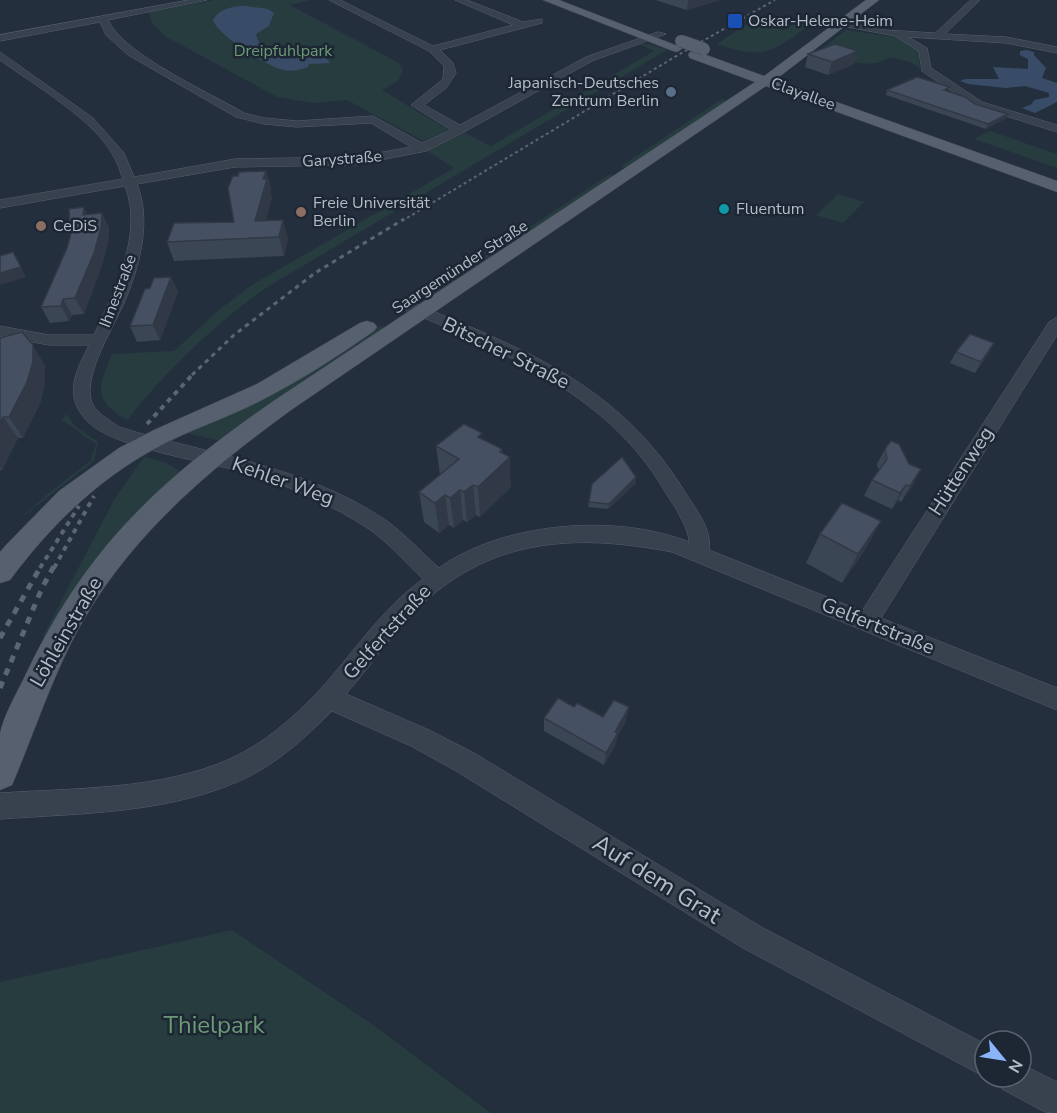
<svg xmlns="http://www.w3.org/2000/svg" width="1057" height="1113" viewBox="0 0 1057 1113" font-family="'Nunito Sans',sans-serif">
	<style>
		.green { fill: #263c3f }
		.water { fill: #394c67 }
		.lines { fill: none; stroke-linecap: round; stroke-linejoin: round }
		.minor-casing { stroke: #565f6c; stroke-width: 1 }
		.major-casing { stroke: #414a57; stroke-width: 1 }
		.minor { fill: #38414e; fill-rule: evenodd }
		.major { fill: #56606e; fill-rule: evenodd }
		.rail-far3 { stroke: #5a6575; stroke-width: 2; stroke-dasharray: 3 3; stroke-linecap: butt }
		.rail-far2 { stroke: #5a6575; stroke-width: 3; stroke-dasharray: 4.5 4.5; stroke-linecap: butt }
		.rail-far1 { stroke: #5a6575; stroke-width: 4; stroke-dasharray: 5 5; stroke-linecap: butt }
		.rail { stroke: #5a6575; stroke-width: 5; stroke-dasharray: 7 7; stroke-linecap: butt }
		.major-bridge-casing { stroke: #414a57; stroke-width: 13; stroke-linecap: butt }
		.major-bridge { stroke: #56606e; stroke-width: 12 }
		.wall { fill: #3b4654 }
		.shaded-wall { fill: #303945 }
		.building { fill: #455162; stroke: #303945; stroke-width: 1.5 }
		.transit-dot { fill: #1a4fb4; stroke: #1d2633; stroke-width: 2 }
		.service-dot { fill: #5c6f8a; stroke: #1d2633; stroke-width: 2 }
		.culture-dot { fill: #0f9aa8; stroke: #1d2633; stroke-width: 2 }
		.education-dot { fill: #8d6e63; stroke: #1d2633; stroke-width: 2 }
		.labels { text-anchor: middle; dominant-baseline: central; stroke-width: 5; stroke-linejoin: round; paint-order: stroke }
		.far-poi-label { font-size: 16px; fill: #b4bcc9; stroke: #1d2633; text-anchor: start }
		.far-park-label { font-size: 16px; fill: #6b9a76; stroke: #1d2633 }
		.far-street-label { font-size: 16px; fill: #b4bcc9; stroke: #1d2633 }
		.street-label { font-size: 20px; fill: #b4bcc9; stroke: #1d2633 }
		.near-street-label { font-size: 24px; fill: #b4bcc9; stroke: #1d2633 }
		.near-park-label { font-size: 24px; fill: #6b9a76; stroke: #1d2633 }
	</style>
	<rect width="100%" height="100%" fill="#242f3e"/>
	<!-- green -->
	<path class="green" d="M214,0H310L290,5L399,63L403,71L398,81L382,90L447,129V131L423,141L347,100L313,103L277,97L165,36L152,23L149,12Z
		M802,18L816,21C773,50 769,62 717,44L750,22L784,30Z
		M846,30L895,37L919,49L920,68L910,62L890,57C868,72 842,58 819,51Z
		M639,44H650L667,50L269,286C215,323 168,369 127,420C92,400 98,387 112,354L174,351L220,309L252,285L454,168L426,150L465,133L491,146L654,51Z
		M724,99L726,101L627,168L620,167L720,100Z
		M990,131L1057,154V168L974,139Z
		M610,174L614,176L515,242L510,240Z
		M838,194L864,202L843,223L816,215Z
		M490,253L497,255L429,301L422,297Z
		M380,326L387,329L221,441L182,432L333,356Z
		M66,414L76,427L98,442L94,461L17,521L49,493L91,460L96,444L62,420Z
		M144,457L164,462L182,472L46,638L43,636L115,498Z
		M232,930L376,1027L491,1113H0V982Z"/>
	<!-- water -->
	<path class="water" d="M247,6C256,9 267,6 274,13L269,26L256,34C264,68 315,35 330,63L309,64L308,67C299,71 289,72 280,69C266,65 216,34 213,20C220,8 234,6 247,6Z
		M1027,50L1034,52V55L1046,68L1042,78L1057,83V102L1035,113L1022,108L1032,104L1034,100L1049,97V93L1025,86L1006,88L968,84L960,81L965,79H999L993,67L1028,69V59L1020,55V51Z"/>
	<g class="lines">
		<defs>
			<path id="minor" d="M189,0H207L108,20C123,54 210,93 244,113L264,118L297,121L373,116L422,143L451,130L411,105L443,79L444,66L429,51L329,0H340L433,46L513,25L455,0H467L523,22L542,19V23L440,50L453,63L456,73L446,88L424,105L460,125L586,57L658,32L666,34L592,61L464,132L426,151L355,165L235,167L137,184C151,219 141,261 127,296C117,322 81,376 92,403C97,414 110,420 119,427C210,455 302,465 384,519C403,532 421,552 439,568C503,522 616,513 689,542V539C685,521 674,506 664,490C606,391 499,351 399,307L396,304L399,301H409C522,349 617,382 685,492C696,510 712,528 709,550L862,611L1049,322L1057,317V335L881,618L1057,688V710L672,552C584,535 501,536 430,597C397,625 374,662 346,694L429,730L474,753L763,928L985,1044V1077L743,948L456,771L411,746L332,711C307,736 281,760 250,776C173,814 83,813 0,819V793C75,788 160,790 230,759C263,744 292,719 317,693C352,655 381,609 423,579C406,563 389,543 369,529C334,506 294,488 254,475C214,462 111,449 86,420C63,394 76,372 89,345H49L0,336V326L49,335H94C114,291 144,235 125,186L0,208V200L123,179C120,172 118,163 114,157C95,120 34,85 0,60V52L93,118L124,153L134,177L235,159L355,157L411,147L371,123L297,127L264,124L236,117L128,55L106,35L100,22L0,41V35Z
				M971,0H980L945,34L1006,37L1057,47V53L1006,43L908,37L927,48L931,68L982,102L1057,125V132L974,106L922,71L919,51L895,36L821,22L826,19L884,30L935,33Z
				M1021,1064L1057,1082V1113L1045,1112L1002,1089L998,1077H1021Z"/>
			<path id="major" d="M543,0H559L683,48L677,52L673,51Z
				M866,0H879L775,80L1057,181V192L766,86L291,410C203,474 121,544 71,643C48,689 32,738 12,785L0,790C0,772 0,753 0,735C2,718 19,689 27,672C88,545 161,479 275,400L755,82L690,58L688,55L690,52H698L764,76Z
				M367,321L374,323L377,327L374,331C338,356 301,380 262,400C228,418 191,429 158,447C98,479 50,526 10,580L0,583V552L6,545L59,491L119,448L154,430L257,384L360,323Z"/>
		</defs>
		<!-- minor casing -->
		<use href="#minor" class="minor-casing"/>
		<!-- major casing -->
		<use href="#major" class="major-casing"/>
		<!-- minor -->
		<use href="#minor" class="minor"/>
		<!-- major -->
		<use href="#major" class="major"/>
		<!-- rail-far3 -->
		<path class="rail-far3" d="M402,221L678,55L775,0"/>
		<!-- rail-far2 -->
		<path class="rail-far2" d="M192,375L234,335L315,273L404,219"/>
		<!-- rail-far1 -->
		<path class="rail-far1" d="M147,424L194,373
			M40,568L79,506
			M54,568L94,496"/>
		<!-- rail -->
		<path class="rail" d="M0,638L41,566
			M0,688L42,588L54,566"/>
		<defs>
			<path id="major-bridge" d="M681,41L704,49"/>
		</defs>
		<!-- major-bridge casing -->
		<use href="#major-bridge" class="major-bridge-casing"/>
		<!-- major-bridge -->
		<use href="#major-bridge" class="major-bridge"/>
	</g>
	<!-- wall -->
	<path class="wall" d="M655,0H720L687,10Z
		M858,51L854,64L828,75L805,67L808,54Z
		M887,90L948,91L975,104L1008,114L1006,118L986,129L886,95Z
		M266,171L271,189L270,192L272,197L266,220L288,238L284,256L174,261L167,242L234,222Z
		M102,213L109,228L108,243L101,268L84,314L72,315L69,321L50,323L41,307L67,248L72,231L70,228L87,215Z
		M171,277L178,292L160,340L137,342L130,326Z
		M0,338L45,366V383L40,403L23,438H18L2,470H0Z
		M956,352L989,353L975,373L950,363Z
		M483,439L502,449L511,487L480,517L476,515L467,522L463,520L454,528L449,525L439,533L424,522L419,492L440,475L436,446Z
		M885,449L913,485L901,502L898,500L892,509L864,496L872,480L879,471L877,464Z
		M636,483L608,509L588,507L592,484Z
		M881,521L865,550L842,583L806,563L820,534Z
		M574,707L603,717L626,721L618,735L615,746L604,765L544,731V718Z"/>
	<!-- shaded-wall -->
	<path class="shaded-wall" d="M688,0H720L687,10Z
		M858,51L854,64L828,75L832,62Z
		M1008,114L1006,118L986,129L988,124Z
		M266,171L271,189L270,192L272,197L261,239L255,221L263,179Z
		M84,207L91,222L83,215Z
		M102,213L109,228L108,243L101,268L84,314L75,298Z
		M283,220L288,238L284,256L279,237Z
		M21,267L26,277L0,285V273Z
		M171,277L178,292L160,340L153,325Z
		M63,299L72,315L69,321L61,306Z
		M994,343L989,353L975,373L981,362Z
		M33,345L45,366V383L40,403L23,438L9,417Z
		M3,417L18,438L2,470L0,467V423Z
		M502,449L503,464L510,457L511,487L480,517L478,487L500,452Z
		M921,469L913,485L901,502L910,486Z
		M636,477V483L608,509L609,504Z
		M473,485L476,515L467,522L464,492Z
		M906,485L898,500L892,509L900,493Z
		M460,490L463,520L454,528L450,498Z
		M445,495L449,525L439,533L435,503Z
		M881,521L865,550L842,583L858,554Z
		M629,707L626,721L618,735L615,746L604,765L606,753L615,732Z"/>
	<!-- building -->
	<path class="building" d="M835,44L858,51L832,62L808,54Z
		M917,77L950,87L944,90L965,97L975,104L1008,114L988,124L887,90Z
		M266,171L263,179H267L255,221L283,220L279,237L167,242L174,223L234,222L228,188L233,176H238L239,172Z
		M84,207L83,215L102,213L101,228L94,253L75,298L63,299L61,306L41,307L67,248L72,230L70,228L69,209Z
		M13,252L21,267L0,273V256Z
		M171,277L153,325L130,326L145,289L150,288L154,278Z
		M22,332L33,345V362L27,382L9,417H3L0,423V338Z
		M970,334L994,343L981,362L956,352Z
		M464,424L482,433L478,437L502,449L500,452L510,457L478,487L473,485L464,492L460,490L450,498L445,495L435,503L419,492L459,459L436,446Z
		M891,441L899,444L909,464L921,469L910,486L906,485L900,493L872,480L887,459L885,449Z
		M622,457L636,477L609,504L589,502L592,484Z
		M842,503L881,521L858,554L820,534Z
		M558,698L574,707L577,703L603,717L614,700L629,707L615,732L618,733L606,753L544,718Z"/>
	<!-- markers -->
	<rect class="transit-dot" x="727" y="13" width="16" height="16" rx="3"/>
	<circle class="service-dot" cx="671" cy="92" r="6"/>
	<circle class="culture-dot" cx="724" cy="209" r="6"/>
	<g class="education-dot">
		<circle cx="301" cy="212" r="6"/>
		<circle cx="41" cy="226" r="6"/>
	</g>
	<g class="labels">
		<!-- far-poi labels -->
		<g class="far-poi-label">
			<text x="748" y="21">Oskar-Helene-Heim</text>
			<text x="659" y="83" text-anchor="end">Japanisch-Deutsches<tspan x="659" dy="18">Zentrum Berlin</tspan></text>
			<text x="313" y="203">Freie Universität<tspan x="313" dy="18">Berlin</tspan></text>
			<text x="736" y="209">Fluentum</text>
			<text x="53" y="226">CeDiS</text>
		</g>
		<!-- far-park labels -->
		<g class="far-park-label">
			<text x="283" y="51">Dreipfuhlpark</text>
		</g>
		<!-- far-street labels -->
		<g class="far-street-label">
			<text transform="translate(803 94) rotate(20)">Clayallee</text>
			<text transform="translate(342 159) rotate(-4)">Garystraße</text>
			<text transform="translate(460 267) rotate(-33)">Saargemünder Straße</text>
			<text transform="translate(118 291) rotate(-69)">Ihnestraße</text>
		</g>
		<!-- street labels -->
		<g class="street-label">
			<text transform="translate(506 353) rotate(26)">Bitscher Straße</text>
			<text transform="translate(961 471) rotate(-57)">Hüttenweg</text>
			<text transform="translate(283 481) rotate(20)">Kehler Weg</text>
			<text transform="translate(878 626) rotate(22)">Gelfertstraße</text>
			<text transform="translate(66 632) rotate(-60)">Löhleinstraße</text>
			<text transform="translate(387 632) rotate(-48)">Gelfertstraße</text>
		</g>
		<!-- near-street labels -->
		<g class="near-street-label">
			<text transform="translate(657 879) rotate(32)">Auf dem Grat</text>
		</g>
		<!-- near-park labels -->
		<g class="near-park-label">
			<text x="214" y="1025">Thielpark</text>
		</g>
	</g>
	<!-- north arrow -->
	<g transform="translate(1003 1059) rotate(120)"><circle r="28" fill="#1d2633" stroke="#59626f" stroke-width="1.5"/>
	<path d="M0-4.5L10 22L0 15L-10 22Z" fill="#8ab4f8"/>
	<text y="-9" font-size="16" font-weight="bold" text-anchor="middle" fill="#b4bcc9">N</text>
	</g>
</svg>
